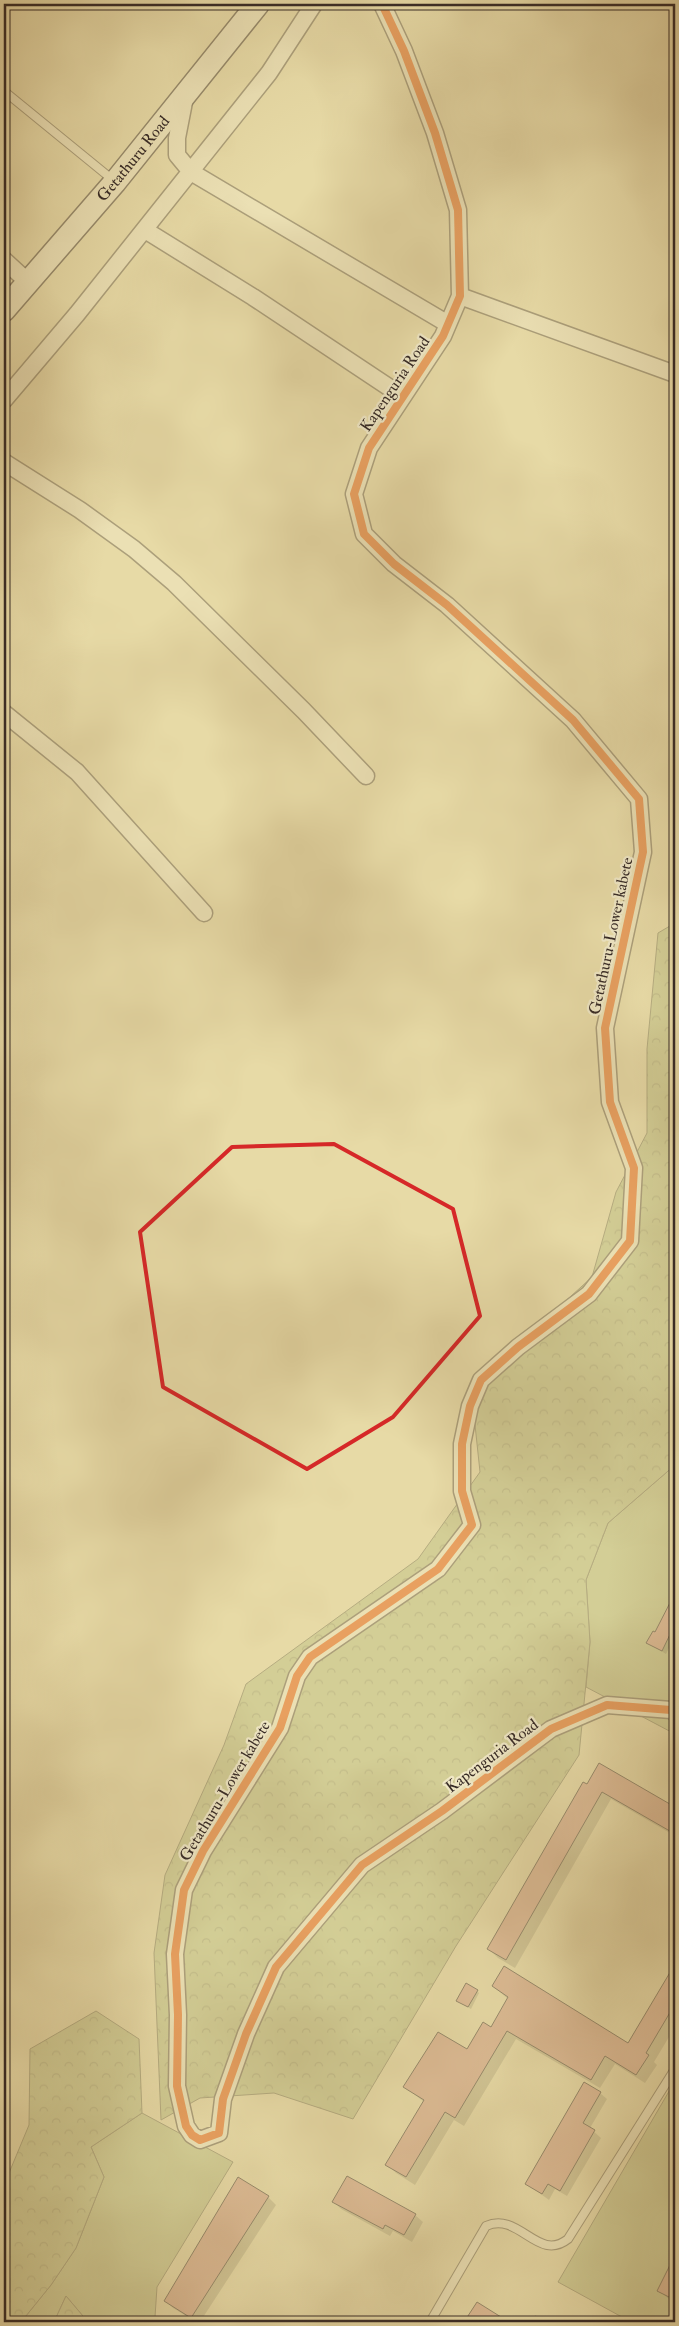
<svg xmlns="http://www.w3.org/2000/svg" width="679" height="2326" viewBox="0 0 679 2326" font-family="'IM FELL Double Pica',serif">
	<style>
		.grass { fill: #bbbe83; stroke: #7a7555 }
		.forest { fill: url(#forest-crowns); stroke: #7a7555 }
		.shadow { fill: #0003 }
		.building { fill: #d19881; stroke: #382c27 }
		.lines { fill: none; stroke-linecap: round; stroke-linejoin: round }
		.service-casing { stroke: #645847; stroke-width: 10 }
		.minor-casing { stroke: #645847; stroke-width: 19 }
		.secondary-casing { stroke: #382c27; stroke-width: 25 }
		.service { stroke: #efe7c5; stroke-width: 8 }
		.minor { stroke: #efe7c5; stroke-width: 16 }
		.secondary { stroke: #efe7c5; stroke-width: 22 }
		.cycleway-casing { stroke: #efe7c5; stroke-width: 11 }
		.cycleway { stroke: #e8590c; stroke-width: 8 }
		.marked { fill: none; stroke: #d62828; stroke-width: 4; stroke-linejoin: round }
		.labels { text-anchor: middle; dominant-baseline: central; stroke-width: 4.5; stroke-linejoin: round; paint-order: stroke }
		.street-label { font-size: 16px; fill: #382c27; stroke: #efe7c5 }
	</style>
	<defs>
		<pattern id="forest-crowns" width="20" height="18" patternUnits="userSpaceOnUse" patternTransform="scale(1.25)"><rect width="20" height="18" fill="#bbbe83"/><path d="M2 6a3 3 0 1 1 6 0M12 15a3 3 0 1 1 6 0" fill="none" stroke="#999b6b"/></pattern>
	</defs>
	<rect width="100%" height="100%" fill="#e7daa6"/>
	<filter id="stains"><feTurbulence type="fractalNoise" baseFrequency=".004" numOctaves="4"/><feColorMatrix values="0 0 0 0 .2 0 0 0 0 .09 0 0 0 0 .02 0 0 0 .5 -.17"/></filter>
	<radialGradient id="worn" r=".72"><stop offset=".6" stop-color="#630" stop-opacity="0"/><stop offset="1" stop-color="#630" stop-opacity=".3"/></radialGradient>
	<!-- grass -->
	<path class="grass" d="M675,1465V1734L586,1687L590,1642L586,1580L608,1523Z
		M675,2081V2322H631L558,2282Z
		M142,2113L233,2162L157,2287L155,2317L151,2322H88L66,2296L54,2322H21L51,2285L76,2248L104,2177L91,2147Z"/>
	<!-- forest -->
	<path class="forest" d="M675,923V1465L608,1523L586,1580L590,1642L579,1755L456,1946L353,2119L274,2093L200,2098L161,2120L154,1953L165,1875L224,1745L246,1684L418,1559L480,1472L471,1387L592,1277L616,1192L647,1133V1049L658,933Z
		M96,2011L139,2039L142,2113L91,2147L104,2177L76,2248L51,2285L21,2322H4V2185L29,2125L30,2049Z
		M66,2296L88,2322H54Z"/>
	<!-- shadow -->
	<path class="shadow" d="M670,1606L675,1609V1644L672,1642L666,1654L648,1643L656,1634Z
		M599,1765L675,1808V1836L611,1799L515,1968L498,1958L489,1949Z
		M675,1966V2027L654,2062L657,2065L645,2083L615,2064L600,2088L516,2039L464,2126L454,2120L415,2185L396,2173L387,2164L424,2102L405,2087L468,2051L491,2028L508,1999L493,1986L629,2044Z
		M477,1991L479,1993L471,2009L460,2003Z
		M600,2093L607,2099L590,2128L601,2138L567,2196L555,2189L549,2200L527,2184Z
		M239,2179L268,2197L276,2205L200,2322H196L173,2308L166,2301Z
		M334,2202L415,2215L423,2222L412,2242L393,2231L390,2236L341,2209Z
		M675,2258V2304L658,2290Z
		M477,2304L506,2322H463Z
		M535,2315L547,2322H531Z
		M521,2319L527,2322H519Z"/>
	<!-- building -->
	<path class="building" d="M675,1593V1624L662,1651L646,1643L653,1631L655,1632Z
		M599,1763L675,1807V1834L602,1792L506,1960L487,1949L583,1782L587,1784Z
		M675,1964V2004L646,2053L649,2055L636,2075L605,2056L591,2080L507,2031L455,2118L445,2112L406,2177L385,2165L424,2100L403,2087L438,2032L467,2049L483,2022L491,2027L508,1997L492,1986L504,1966L628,2043Z
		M466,1983L478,1990L468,2007L456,2001Z
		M584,2082L601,2092L583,2123L595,2130L560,2191L548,2184L542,2194L525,2184Z
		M347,2176L416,2214L404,2235L385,2225L383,2229L332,2202Z
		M238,2177L269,2196L191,2318L164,2301Z
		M675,2255V2300L657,2291Z
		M477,2302L509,2322H464Z"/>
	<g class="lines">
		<defs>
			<path id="service" d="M4,91L113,180
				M430,2322L486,2226C519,2211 538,2263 568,2239L675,2069"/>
			<path id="minor" d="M382,4L404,51L435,133L458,210L460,296L443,336L369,448L354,494L364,534L394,564L447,605L573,720L639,799L643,852L605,1028L610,1102L634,1168L630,1241L589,1294L518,1347L481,1380L470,1406L462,1444V1491L472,1525L438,1569L310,1657L297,1676L280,1728L203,1851L184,1890L175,1954L178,2015L177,2086L186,2126L192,2135L200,2140L219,2133L223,2099L246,2034L276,1967L362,1865L442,1811L551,1729L607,1705L671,1710L675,1713
				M185,97L177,138V155L191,172L448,324
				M145,230L253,297L402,396
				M4,260L28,282
				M460,296L675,374
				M4,400L77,314L269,73L314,4
				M4,462L80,510L134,549L174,583L304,711L366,776
				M4,713L77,772L204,913"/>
			<g id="secondary">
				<path id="s1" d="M4,310L115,182L258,4"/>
			</g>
		</defs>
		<!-- service casing -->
		<use href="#service" class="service-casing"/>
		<!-- minor casing -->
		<use href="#minor" class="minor-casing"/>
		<!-- secondary casing -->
		<use href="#secondary" class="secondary-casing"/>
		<!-- service -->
		<use href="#service" class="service"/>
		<!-- minor -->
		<use href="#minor" class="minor"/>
		<!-- secondary -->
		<use href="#secondary" class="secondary"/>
		<defs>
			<path id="cycleway" d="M382,4L404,51L435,133L458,210L460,296L443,336L369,448L354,494L364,534L394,564L447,605L573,720L639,799L643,852L605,1028L610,1102L634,1168L630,1241L589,1294L518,1347L481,1380L470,1406L462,1444V1491L472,1525L438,1569L310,1657L297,1676L280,1728L203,1851L184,1890L175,1954L178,2015L177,2086L186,2126L192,2135L200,2140L219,2133L223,2099L246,2034L276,1967L362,1865L442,1811L551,1729L607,1705L671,1710L675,1713"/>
		</defs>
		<!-- cycleway casing -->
		<use href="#cycleway" class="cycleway-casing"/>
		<!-- cycleway -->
		<use href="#cycleway" class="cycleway"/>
	</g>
	<!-- marked area -->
	<path d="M0 0H679V2326H0ZM334,1144L453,1209L480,1316L393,1417L307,1469L163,1387L140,1232L232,1147Z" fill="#e7daa6" fill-opacity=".55" fill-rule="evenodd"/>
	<path class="marked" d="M334,1144L453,1209L480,1316L393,1417L307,1469L163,1387L140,1232L232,1147Z"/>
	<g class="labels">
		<!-- street labels -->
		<g class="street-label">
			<text stroke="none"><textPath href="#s1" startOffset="199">Getathuru Road</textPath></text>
			<text transform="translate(395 384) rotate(-56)">Kapenguria Road</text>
			<text transform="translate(611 936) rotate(-78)">Getathuru-Lower kabete</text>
			<text transform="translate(492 1756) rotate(-37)">Kapenguria Road</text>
			<text transform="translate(225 1791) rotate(-59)">Getathuru-Lower kabete</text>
		</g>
	</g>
	<!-- margin -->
	<rect width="679" height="2326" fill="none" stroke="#e7daa6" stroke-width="20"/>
	<rect x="5" y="5" width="669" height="2316" fill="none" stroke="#382c27" stroke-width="2.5"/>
	<rect x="10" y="10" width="659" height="2306" fill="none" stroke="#382c27"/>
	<rect width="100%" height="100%" filter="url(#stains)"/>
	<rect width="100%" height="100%" fill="url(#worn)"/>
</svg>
